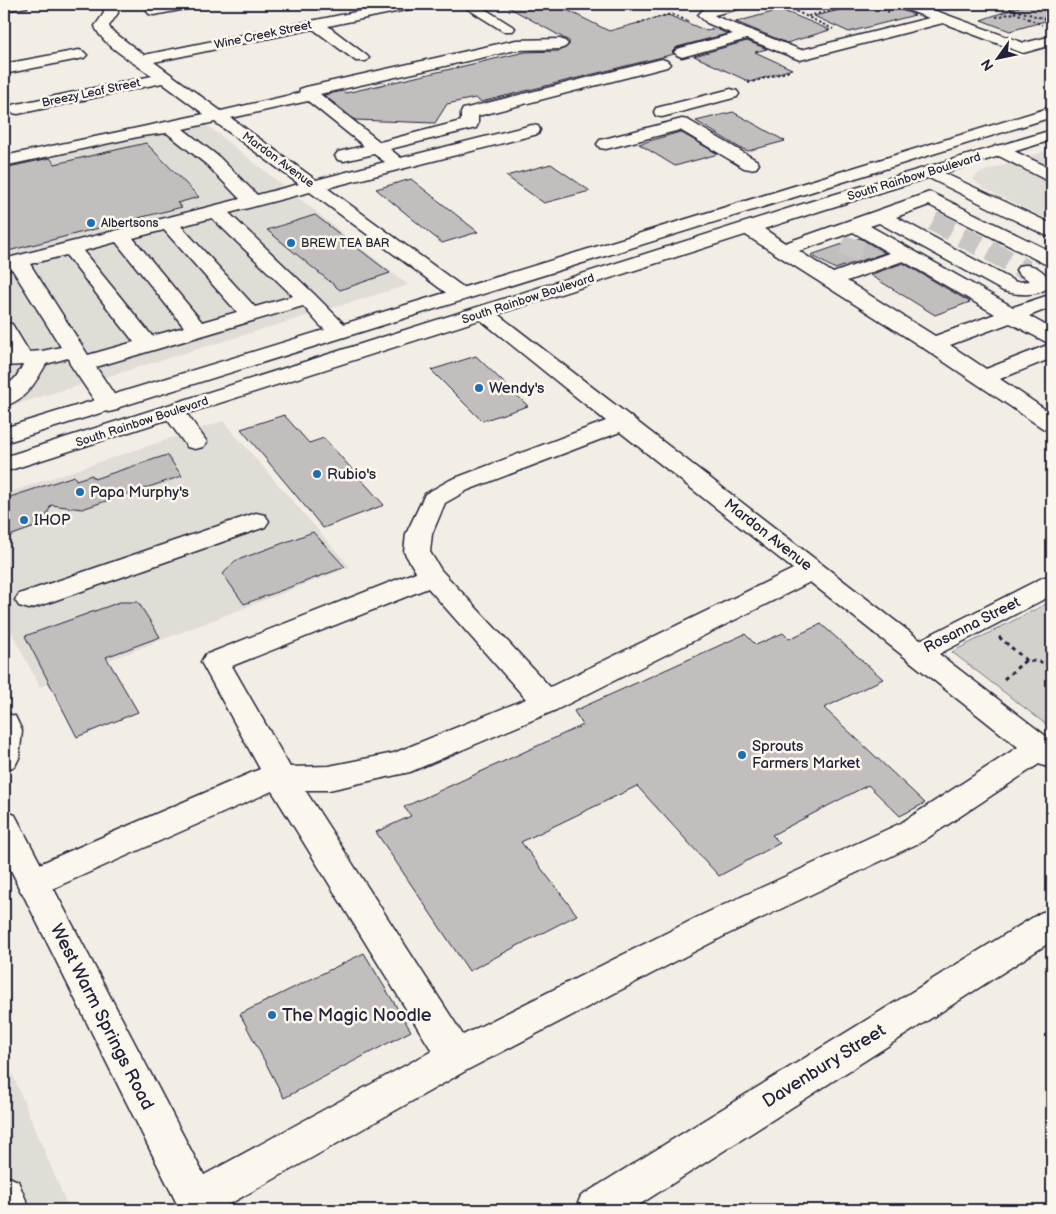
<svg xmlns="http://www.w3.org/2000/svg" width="1056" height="1214" viewBox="0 0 1056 1214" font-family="'Balsamiq Sans',sans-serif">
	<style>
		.built { fill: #e0dcd6 }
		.green { fill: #d4d1cc; stroke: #7b7a84 }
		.building { fill: #c2bebe; stroke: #22223b }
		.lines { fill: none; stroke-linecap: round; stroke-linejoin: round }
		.minor-tunnel { stroke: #c8c5c3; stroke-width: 21; stroke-dasharray: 21 11; stroke-linecap: butt }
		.minor-casing { stroke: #22223b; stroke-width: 3 }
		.major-casing { stroke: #22223b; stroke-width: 3 }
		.path-far1 { stroke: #22223b; stroke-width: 2; stroke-dasharray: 2.5 2.5; stroke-linecap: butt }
		.path { stroke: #22223b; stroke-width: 3; stroke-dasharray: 4 4; stroke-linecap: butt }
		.minor { fill: #fbf7ec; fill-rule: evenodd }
		.major { fill: #fbf7ec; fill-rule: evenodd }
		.poi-dot { fill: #1f6fb2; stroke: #fbf7ec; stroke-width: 2 }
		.labels { text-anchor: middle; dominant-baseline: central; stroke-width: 5; stroke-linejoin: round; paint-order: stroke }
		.far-street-label { font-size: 12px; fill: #22223b; stroke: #fbf7ec }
		.far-poi-label { font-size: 12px; fill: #22223b; stroke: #fbf7ec; text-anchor: start }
		.poi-label { font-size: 15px; fill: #22223b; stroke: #fbf7ec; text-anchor: start }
		.street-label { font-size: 15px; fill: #22223b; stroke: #fbf7ec }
		.near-poi-label { font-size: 18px; fill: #22223b; stroke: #fbf7ec; text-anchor: start }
		.near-street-label { font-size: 18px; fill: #22223b; stroke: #fbf7ec }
	</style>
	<rect width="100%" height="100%" fill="#f2eee5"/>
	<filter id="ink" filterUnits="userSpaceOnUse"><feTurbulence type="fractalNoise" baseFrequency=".02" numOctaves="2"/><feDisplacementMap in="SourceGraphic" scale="10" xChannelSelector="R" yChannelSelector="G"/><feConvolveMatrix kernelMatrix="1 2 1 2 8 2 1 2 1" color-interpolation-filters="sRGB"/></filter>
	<g filter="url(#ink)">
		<!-- built -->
		<path class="built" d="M193,114L408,285L4,408V157Z
			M1052,149V221L983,188L973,179L979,173Z
			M223,421L350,567L40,687L4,618V494Z
			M4,1054L69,1210H4Z"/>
		<!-- green -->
		<path class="green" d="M1052,601V729L952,652Z"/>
		<!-- building -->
		<path class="building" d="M503,4H555L609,31L668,15L707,31L715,28L727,34L677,47L672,52L674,54L481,102L475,98L447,104L435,123L355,120L324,95L343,91L346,93L525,52L560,51L569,45V41Z
			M866,4H899L901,10L915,15L849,32L814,16Z
			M1027,4H1052V19L1010,31L981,20Z
			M780,10L794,15L830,30L787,43L736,22Z
			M747,41L767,49L755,52L792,69L750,82L694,56Z
			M733,112L785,141L748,151L740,148L696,121Z
			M680,132L718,154L675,166L639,144Z
			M146,143L199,197L177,203L182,207L4,252V168L50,158L55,164Z
			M551,164L590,191L544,203L506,176Z
			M411,179L478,232L442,243L376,189Z
			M315,215L390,273L340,290L267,230Z
			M860,238L885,253L835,269L811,255Z
			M903,263L970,302L935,315L870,275Z
			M476,356L528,406L482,421L431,370Z
			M284,415L309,443L324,438L384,505L323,528L241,429Z
			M167,455L182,476L82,509L51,505L43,524L4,538V499L74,476L76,480L92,475L94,479Z
			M313,532L345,567L244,604L223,574L235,561Z
			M120,602H138L160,637L106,657L138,712L77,737L25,636Z
			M821,624L883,679L824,708L925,803L900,816L868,785L772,835L780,843L719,876L637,786L521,842L577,915L469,971L376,832L411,816L404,807L583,725L574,711L745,634L756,645L783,633L789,639Z
			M364,953L411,1031L284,1098L240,1014Z"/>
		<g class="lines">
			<!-- minor-tunnel -->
			<path class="minor-tunnel" d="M933,221L1026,270
				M842,245L874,255"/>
			<defs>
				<path id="minor" d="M4,4H29L27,7L4,11Z
					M103,4H117L118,13L109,26L111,30L144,55L395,4H422L420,7L415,8L328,26L366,55L369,58L366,61H356L313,29L154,62L221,111L299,93L300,89L306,87L516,40L560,39L565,41L568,44L565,47L560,49L516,50L320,94L380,142L461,121V113L463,109L662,59L667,61L670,64L667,67L478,116V124L476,128L390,149L401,158L532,125L538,126L540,130L538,134L327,188L467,290L470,294L467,298L460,300L453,298L310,192L229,213L314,294L346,326L349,331L346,336C327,340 315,318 303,306L96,367L121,405L117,410L109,412L101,410L70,364L68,358L46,364C36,382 25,401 4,406V389L16,377L23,365L4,366V352H7L4,347V323L12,324L29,352L42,351L61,347L12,269L4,271V259L240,199L207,165L167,133L142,136L4,166V156L204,114L162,83L18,114L12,113L10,109L12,105L152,76C137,64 100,44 95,26L104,13ZM308,101L364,146L338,152L335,156L338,160L344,161L374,154L385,162L316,180L231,118ZM215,122L299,184L257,195L219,157L183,129ZM212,218L293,296L255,307L181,226ZM164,230L237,312L202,322L133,238ZM116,242L184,327L152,336L83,251ZM66,255L134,342L88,355L30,264Z
					M170,4H198L196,7L154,15L149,14L147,11L149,8Z
					M460,4H477L515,28L513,31H503Z
					M723,4H748L746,7L714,15L717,17L801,50L929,18L902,8L901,4H917L1024,43L1052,36V45L1023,53L943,23L800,60L747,39L682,57L677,55L674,52L677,49L733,34L707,23L698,15L705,8Z
					M79,50L84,52L87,55L84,58L4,74V64Z
					M731,89L737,91L739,94L737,97L662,117L656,116L654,112L656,108Z
					M682,119L688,120L756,160L759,164L756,168L750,169L744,168L680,130L606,149L600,148L597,144L600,140Z
					M1001,145L1052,169V181L1046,180L995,154L992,150L995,146Z
					M931,167L1052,224V237L1045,235L925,176L922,172L925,168Z
					M930,192L1052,252V266L1045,264L929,205L896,217L1016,282L1030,281L1019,274L1016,270L1019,266C1034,262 1044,271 1052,283C1042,298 1018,295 1003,291L879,223L870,226L1013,307L1052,294V307L1029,316L1052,329V358L1000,379L1052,414V431L1044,429L925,349L741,232L738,228L741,224C757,220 772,235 785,243ZM853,232L889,253L833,273L799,251ZM903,261L995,314L935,336L847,281ZM1010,323L1050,344L986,369L950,345Z
					M484,307L491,309L920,640L1042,578L1052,575V595L939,654L1051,740L1052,769L1039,764L923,841L726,935L469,1069L219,1210H180L176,1201L182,1187L432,1051L272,791L45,892L33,896L21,892L16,882L21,872L260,769L201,662L205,655L416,572L404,552L406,534L425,494L450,480L606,421L477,317L473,313L477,309ZM620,432L793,569L550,687L441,570L430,552L432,534L445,503L468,490ZM810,582L1018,747L901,823L702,915L463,1035L305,790H329L410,772L556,710ZM428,588L526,699L394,753L329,766L290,767L232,666Z
					M174,405L182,407L207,442L203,447L195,449L187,447L162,412L166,407Z
					M256,513L265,515L269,521L265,527L39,606L29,609L19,606L15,600L19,594Z
					M1052,909V941L631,1210H575L581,1196L1040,913Z
					M4,1175L18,1181L30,1210H4Z"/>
				<path id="major" d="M1052,107V117L4,443V428Z
					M1052,130V140L826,209L4,472V457L812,201Z
					M4,713L15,716L22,731L19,758L15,766L4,770Z
					M4,811L15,815L215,1196L221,1210H180L4,856Z"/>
			</defs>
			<!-- minor casing -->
			<use href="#minor" class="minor-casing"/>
			<!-- major casing -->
			<use href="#major" class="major-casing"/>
			<!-- path-far1 -->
			<path class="path-far1" d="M802,4L804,5L789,8L833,29
				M867,4L876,8L890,4
				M995,4L1052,21
				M878,7L889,12
				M1014,12L1042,25
				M808,16L861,4
				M996,17L1014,13
				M638,23L671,14L688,21
				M748,83L790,71"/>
			<!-- path -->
			<path class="path" d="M999,637L1026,660L1052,664
				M1004,679L1026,660"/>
			<!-- minor -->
			<use href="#minor" class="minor"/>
			<!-- major -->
			<use href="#major" class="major"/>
		</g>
	</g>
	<!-- markers -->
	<g class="poi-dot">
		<circle cx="91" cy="223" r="5"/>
		<circle cx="291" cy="243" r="5"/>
		<circle cx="479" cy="388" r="5"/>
		<circle cx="317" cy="474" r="5"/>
		<circle cx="80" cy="492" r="5"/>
		<circle cx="24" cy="520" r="5"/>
		<circle cx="742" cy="755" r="5"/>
		<circle cx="272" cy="1015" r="5"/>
	</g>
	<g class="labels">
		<!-- far-street labels -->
		<g class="far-street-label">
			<text transform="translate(263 35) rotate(-12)">Wine Creek Street</text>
			<text transform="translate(91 93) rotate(-12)">Breezy Leaf Street</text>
			<text transform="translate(278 160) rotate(36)">Mardon Avenue</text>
			<text transform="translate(914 177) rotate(-17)">South Rainbow Boulevard</text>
			<text transform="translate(528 299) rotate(-18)">South Rainbow Boulevard</text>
			<text transform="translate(142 422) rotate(-18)">South Rainbow Boulevard</text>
		</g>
		<!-- far-poi labels -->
		<g class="far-poi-label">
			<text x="101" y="223">Albertsons</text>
			<text x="301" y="243">BREW TEA BAR</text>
		</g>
		<!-- poi labels -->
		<g class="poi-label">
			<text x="489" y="388">Wendy's</text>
			<text x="327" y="474">Rubio's</text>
			<text x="90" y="492">Papa Murphy's</text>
			<text x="34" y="520">IHOP</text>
			<text x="752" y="746">Sprouts<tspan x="752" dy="17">Farmers Market</tspan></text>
		</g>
		<!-- street labels -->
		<g class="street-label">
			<text transform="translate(768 535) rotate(38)">Mardon Avenue</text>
			<text transform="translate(972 625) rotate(-27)">Rosanna Street</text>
		</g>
		<!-- near-poi labels -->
		<g class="near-poi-label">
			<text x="282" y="1015">The Magic Noodle</text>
		</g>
		<!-- near-street labels -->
		<g class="near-street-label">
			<text transform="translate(102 1017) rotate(63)">West Warm Springs Road</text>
			<text transform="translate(824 1066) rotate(-32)">Davenbury Street</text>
		</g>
	</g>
	<!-- margin -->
	<rect width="1056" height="1214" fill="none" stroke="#fbf7ec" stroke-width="20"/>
	<rect x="10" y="10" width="1036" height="1194" fill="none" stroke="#22223b" stroke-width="2" filter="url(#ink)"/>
	<!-- north arrow -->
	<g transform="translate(998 58) rotate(237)" stroke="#fbf7ec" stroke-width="4" paint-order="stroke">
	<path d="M0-4L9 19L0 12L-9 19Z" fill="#22223b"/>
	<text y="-8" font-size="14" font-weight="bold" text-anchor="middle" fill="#22223b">N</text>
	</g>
</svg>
